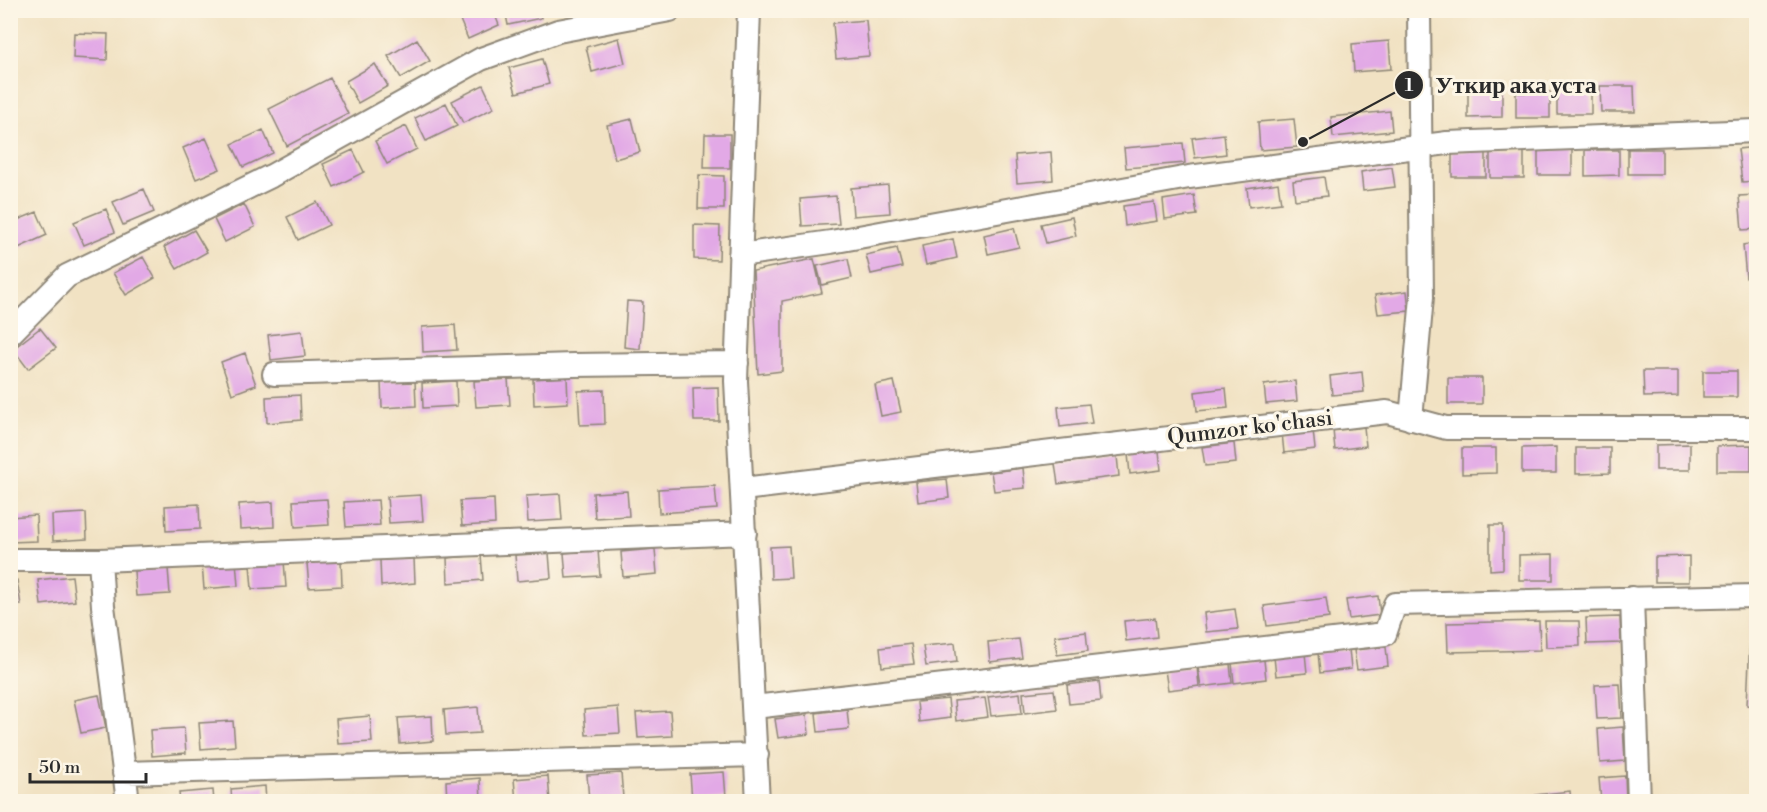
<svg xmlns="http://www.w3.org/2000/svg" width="1767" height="812" viewBox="0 0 1767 812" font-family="'Libre Bodoni',serif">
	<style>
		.building { fill: #e2a9e6 }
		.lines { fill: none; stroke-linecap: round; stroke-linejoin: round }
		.minor-casing { stroke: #8e8677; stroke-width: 26 }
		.minor { stroke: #fff; stroke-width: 22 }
		.labels { text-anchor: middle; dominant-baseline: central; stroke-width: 6; stroke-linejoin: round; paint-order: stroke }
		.street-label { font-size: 22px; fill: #2b2b2b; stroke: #fcf5e5 }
		.leader { fill: none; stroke: #2b2b2b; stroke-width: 2 }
		.callout-dot { fill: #2b2b2b; stroke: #fcf5e5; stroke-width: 2 }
		.mark-label { font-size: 18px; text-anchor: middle; font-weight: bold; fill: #fff }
		.callout-label { font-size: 24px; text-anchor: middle; font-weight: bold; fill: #2b2b2b; stroke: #fcf5e5; stroke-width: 6; stroke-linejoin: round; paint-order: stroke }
	</style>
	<rect width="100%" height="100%" fill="#fcf5e5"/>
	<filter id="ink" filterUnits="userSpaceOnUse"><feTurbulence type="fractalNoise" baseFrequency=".0167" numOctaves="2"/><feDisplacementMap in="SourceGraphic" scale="12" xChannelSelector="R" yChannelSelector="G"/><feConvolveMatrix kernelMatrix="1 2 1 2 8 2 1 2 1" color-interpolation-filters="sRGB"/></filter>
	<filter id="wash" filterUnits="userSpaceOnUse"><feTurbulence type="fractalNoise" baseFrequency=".008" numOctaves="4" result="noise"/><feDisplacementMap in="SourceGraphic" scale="24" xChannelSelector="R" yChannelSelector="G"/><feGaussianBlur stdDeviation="1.35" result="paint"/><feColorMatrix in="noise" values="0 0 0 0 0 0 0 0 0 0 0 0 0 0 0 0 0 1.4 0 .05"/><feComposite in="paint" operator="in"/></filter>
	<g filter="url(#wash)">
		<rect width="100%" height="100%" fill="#f1e2c3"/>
		<g id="blocks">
			<!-- building -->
			<path class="building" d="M469,10H493L499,25L468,39L458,15Z
				M505,10H540L541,18L508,25Z
				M890,10H922L923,13L891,17Z
				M866,20L869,56L836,59L833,23Z
				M74,33L108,34L107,60L73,58Z
				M619,38L625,63L592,72L586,47Z
				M417,39L430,61L401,78L388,56Z
				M1389,41L1391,69L1354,72L1352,44Z
				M542,59L549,84L516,93L509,68Z
				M375,64L388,86L358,103L346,81Z
				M330,78L348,114L287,146L269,109Z
				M483,85L494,108L463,123L452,101Z
				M1600,86H1634L1635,112H1601Z
				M1591,88V114H1557V89Z
				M1468,92H1502V117L1468,118Z
				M1550,92V118H1516V93Z
				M446,103L457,126L426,141L415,118Z
				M1390,111L1392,131L1333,137L1331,117Z
				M632,119L640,152L615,159L607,125Z
				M1294,119L1297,147L1260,150L1258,122Z
				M406,126L417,149L387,164L375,141Z
				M263,130L273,153L243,167L232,144Z
				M705,134H730V168H704Z
				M1224,134L1226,154L1195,158L1192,138Z
				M206,138L220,169L196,179L183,148Z
				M1183,143L1185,163L1126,168L1124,148Z
				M1756,147V181L1742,182L1738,149Z
				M1628,149H1662V174H1628Z
				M353,150L364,172L334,187L323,164Z
				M1538,150H1572V175H1538Z
				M1585,150H1619V175L1585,176Z
				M1486,151V177H1452V152Z
				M1051,152L1053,180L1017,183L1015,155Z
				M1490,152H1524V178H1490Z
				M1392,167L1395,187L1363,191L1361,172Z
				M699,175L724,176V209H698Z
				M1324,177L1327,196L1295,200L1293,181Z
				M1278,183L1281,203L1249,207L1247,188Z
				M888,185L890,213L853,216L851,188Z
				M144,189L154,212L123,225L113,202Z
				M1194,195L1197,215L1165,219L1163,200Z
				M1756,195V229L1742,230L1739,196Z
				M836,196L839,224L802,226L800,199Z
				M317,202L329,225L298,240L287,217Z
				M1154,202L1157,221L1125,226L1123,206Z
				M244,204L255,227L225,242L214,219Z
				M106,209L115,232L84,245L74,222Z
				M37,212L47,235L16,249L10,236V223Z
				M1072,217L1076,236L1046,243L1041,224Z
				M694,225L720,226L719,260L694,259Z
				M1014,228L1019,247L988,254L984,235Z
				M194,230L207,252L177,269L164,247Z
				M953,239L957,258L926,265L922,246Z
				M1756,243V277L1746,278L1743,245Z
				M897,248L902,267L871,274L866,255Z
				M143,257L155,278L126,295L113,273Z
				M814,259L822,293L782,301V371L758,374L753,271Z
				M848,259L852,278L822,285L817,266Z
				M1407,291L1409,311L1378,314L1375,295Z
				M627,301L643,302L640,349L624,347Z
				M455,325L457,350L423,352L422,327Z
				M40,328L56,348L28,369L13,349Z
				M302,331L305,356L271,360L268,335Z
				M245,353L256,385L232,394L221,362Z
				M1643,371H1678V396L1644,397Z
				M1703,371H1737V397H1703Z
				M1362,372L1364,392L1332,395L1330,376Z
				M567,377L568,403L534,405L533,379Z
				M1448,378H1482V404H1448Z
				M508,379L510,405L476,407L474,381Z
				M415,380L416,406L382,408L381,382Z
				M456,381L457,406L423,408L422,383Z
				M894,381L901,412L881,416L875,385Z
				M1295,381L1297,401L1266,404L1264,385Z
				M718,387L719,421H694L693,388Z
				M1226,388L1228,408L1197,411L1195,392Z
				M604,390L605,424L580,425L578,391Z
				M300,395L301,420L267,423L266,397Z
				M1089,404L1092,423L1060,427L1058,407Z
				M1364,427L1366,446L1335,450L1333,430Z
				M1313,430L1315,449L1284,453L1282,433Z
				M1234,443L1236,463L1205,466L1202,447Z
				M1690,444V470H1656V445Z
				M1751,445V471H1717V446Z
				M1556,447V473H1522V448Z
				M1462,448H1496V473L1462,474Z
				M1576,448H1610V473L1576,474Z
				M1159,451L1161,470L1130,474L1128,454Z
				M1117,456L1119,476L1058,484L1055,464Z
				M1023,468L1025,488L994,491L991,472Z
				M947,479L949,498L918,502L916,482Z
				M715,486L717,509L659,513L658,489Z
				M627,491L629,516L595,518L593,493Z
				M560,494L562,520L528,522L526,496Z
				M421,495L423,521L389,523L387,497Z
				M327,499L329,525L295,527L293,501Z
				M494,499L495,524L462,526L460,501Z
				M378,500L380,525L346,527L344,502Z
				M273,502L274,527L240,529L239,504Z
				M199,504L200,529L166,531L165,506Z
				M86,513L87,539L53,541L52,515Z
				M36,515L37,541L10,542V517Z
				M1490,525H1503V569L1490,570Z
				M789,546L791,578L771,579L770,547Z
				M655,549L657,574L623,577L621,552Z
				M598,550L600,576L566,578L564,553Z
				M549,553L551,578L517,581L515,555Z
				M1553,554V580H1519V555Z
				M481,555L483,580L448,583L447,558Z
				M1689,556V582H1655V557Z
				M414,558L415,583L381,586L380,560Z
				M341,560L342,586L309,588L307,563Z
				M236,561L238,586L204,589L202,564Z
				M284,561L286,587L252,589L250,564Z
				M168,568L170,594L136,596L134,571Z
				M72,576L75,601L41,605L38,580Z
				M17,580L21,605L10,606V581Z
				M1378,596L1380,615L1349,619L1346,600Z
				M1326,598L1329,618L1267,626L1264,606Z
				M1235,609L1238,629L1206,632L1204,613Z
				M1751,616H1756V706L1747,705Z
				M1620,617L1621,643L1587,644L1586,618Z
				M1155,618L1157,637L1126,641L1124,621Z
				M1539,621L1540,650L1448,652L1447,623Z
				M1545,621H1579L1580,646L1546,647Z
				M1086,632L1088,651L1057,655L1055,636Z
				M1019,639L1022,658L990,662L988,642Z
				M955,643L957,662L926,666L923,646Z
				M911,644L914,664L882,667L880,648Z
				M1386,647L1388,666L1357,670L1354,650Z
				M1349,649L1351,669L1320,673L1318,653Z
				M1305,653L1307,673L1276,676L1274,657Z
				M1264,660L1266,679L1234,683L1232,663Z
				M1230,664L1232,683L1201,687L1198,667Z
				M1197,667L1199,686L1168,690L1165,670Z
				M1099,681L1101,701L1069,704L1067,685Z
				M1620,684L1622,718L1597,719L1595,685Z
				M1054,690L1057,709L1025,713L1023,693Z
				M1020,693L1022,713L991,716L988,697Z
				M99,695L106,728L81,733L74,700Z
				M985,698L988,717L956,721L954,701Z
				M948,699L950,718L919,722L917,702Z
				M478,707L480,733L446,735L444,710Z
				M618,707L620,733L586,735L584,710Z
				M847,709L849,729L818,732L816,713Z
				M670,711L672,736L638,738L636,713Z
				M807,715L809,734L778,738L775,719Z
				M370,716L372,742L338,744L336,719Z
				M432,716L433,741L400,744L398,718Z
				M233,721L235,746L201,749L199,723Z
				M1623,727L1625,761L1600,763L1598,729Z
				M184,728L186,753L152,756L150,730Z
				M724,772L726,797L692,800L690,774Z
				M621,773L623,798L589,800L587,775Z
				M548,776L550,802H516L514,779Z
				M1625,776L1626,802H1601L1599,778Z
				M480,778L481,802H447L446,781Z
				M265,786L266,802H232L231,789Z
				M213,790L214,802H180L179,793Z
				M1570,791L1571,802H1537L1536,795Z"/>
		</g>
	</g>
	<g filter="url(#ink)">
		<use href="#blocks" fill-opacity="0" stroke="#8e8677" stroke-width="1.5"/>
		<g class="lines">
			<defs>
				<path id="minor" d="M749,10L736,381L758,802
					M740,255L831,242L1189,177L1447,143L1756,131
					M10,334L67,276L271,176L481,59L558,31L670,10
					M274,374L573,365L737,363
					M1411,419L1422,297L1419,10
					M743,489L1387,412L1446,428H1756
					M10,560H100L745,533
					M100,560L103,606L128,802
					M1632,598L1639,802
					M754,707L1385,634L1395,604L1756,596
					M124,773L757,755"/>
			</defs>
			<!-- minor casing -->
			<use href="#minor" class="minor-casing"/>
			<!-- minor -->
			<use href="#minor" class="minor"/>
		</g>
	</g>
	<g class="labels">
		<!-- street labels -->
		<g class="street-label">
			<text transform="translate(1250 428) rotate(-7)">Qumzor ko'chasi</text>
		</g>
	</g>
	<!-- callouts -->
	<path class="leader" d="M1303 142L1409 85"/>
	<g class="callout-dot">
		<circle cx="1303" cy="142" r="6"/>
		<circle cx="1409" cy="85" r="15"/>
	</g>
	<g class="mark-label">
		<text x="1409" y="91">1</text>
	</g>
	<g class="callout-label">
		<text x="1516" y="93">Уткир ака уста</text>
	</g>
	<!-- margin -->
	<rect width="1767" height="812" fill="none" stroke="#fcf5e5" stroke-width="36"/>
	<!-- scale -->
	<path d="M30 773v9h116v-9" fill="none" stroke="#2b2b2b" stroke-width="3"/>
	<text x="39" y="773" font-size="18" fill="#2b2b2b" stroke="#fcf5e5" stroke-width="4.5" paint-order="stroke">50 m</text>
</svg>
